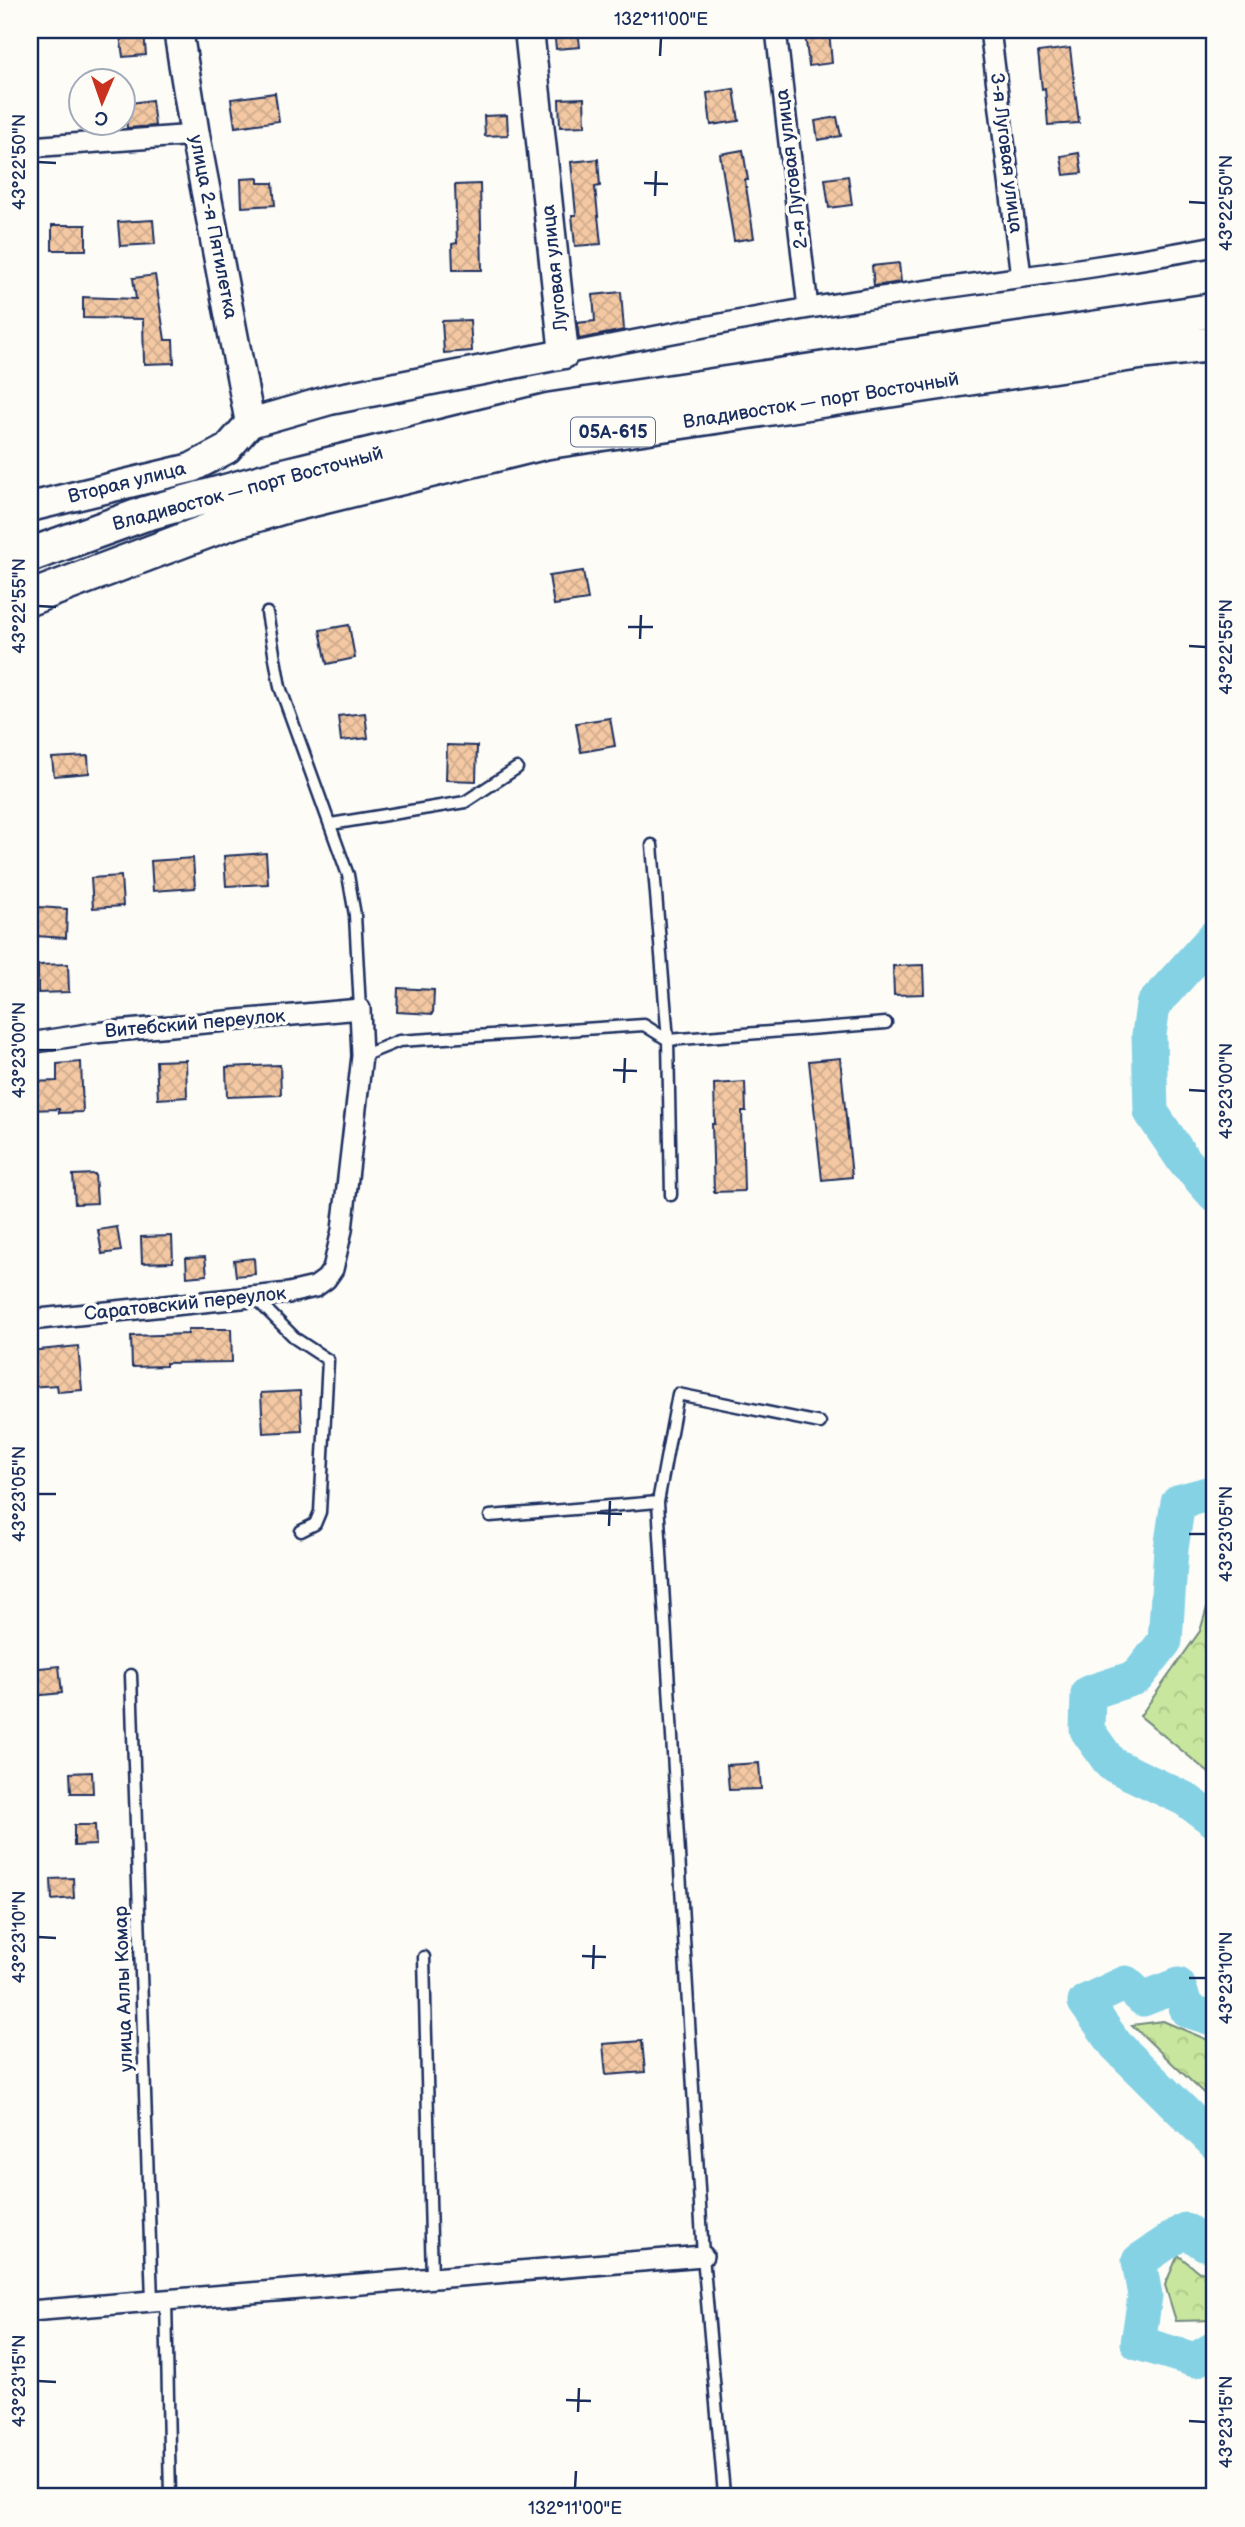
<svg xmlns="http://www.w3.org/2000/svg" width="1245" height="2527" viewBox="0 0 1245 2527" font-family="'Balsamiq Sans',sans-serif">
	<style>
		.forest { fill: url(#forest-crowns); stroke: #728a7e; stroke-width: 2 }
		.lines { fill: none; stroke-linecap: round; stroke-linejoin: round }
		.river { stroke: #86d2e5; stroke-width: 35 }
		.building { fill: url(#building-cross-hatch); stroke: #1b2f5e; stroke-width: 2 }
		.service-casing { stroke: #1b2f5e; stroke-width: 15 }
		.minor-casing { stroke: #1b2f5e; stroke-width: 24 }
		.secondary-casing { stroke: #1b2f5e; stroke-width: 33 }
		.trunk-casing { stroke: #1b2f5e; stroke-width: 38 }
		.service { stroke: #fdfcf7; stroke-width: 10 }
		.minor { stroke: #fdfcf7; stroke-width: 19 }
		.secondary { stroke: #fdfcf7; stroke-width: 28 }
		.trunk { stroke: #fdfcf7; stroke-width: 33 }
		.ticks { fill: none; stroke: #1b2f5e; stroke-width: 2.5 }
		.labels { text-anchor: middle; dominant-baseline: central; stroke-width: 7; stroke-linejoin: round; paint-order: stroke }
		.shield { fill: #fdfcf7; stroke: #5f6c8c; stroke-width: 2 }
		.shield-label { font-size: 18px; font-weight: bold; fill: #1b2f5e }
		.street-label { font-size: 19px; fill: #1b2f5e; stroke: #fdfcf7 }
		.neatline { fill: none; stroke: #1b2f5e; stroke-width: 2.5 }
		.ticks-label { font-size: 18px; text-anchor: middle; fill: #1b2f5e }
	</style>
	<defs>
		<pattern id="forest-crowns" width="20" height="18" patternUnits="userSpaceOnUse" patternTransform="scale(1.75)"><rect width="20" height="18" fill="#c8e69d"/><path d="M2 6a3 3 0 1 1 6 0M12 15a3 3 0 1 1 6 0" fill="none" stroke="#abc68a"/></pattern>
		<pattern id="building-cross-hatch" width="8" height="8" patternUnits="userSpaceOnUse" patternTransform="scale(1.75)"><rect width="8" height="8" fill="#f3c8a2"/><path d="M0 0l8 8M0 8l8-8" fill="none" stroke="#d0ac8e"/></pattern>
	</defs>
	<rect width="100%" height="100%" fill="#fdfcf7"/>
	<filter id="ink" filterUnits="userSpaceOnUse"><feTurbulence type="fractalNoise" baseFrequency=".0143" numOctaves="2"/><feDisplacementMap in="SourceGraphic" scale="14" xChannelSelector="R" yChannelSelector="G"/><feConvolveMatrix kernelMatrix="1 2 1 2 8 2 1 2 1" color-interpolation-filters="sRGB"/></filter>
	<g filter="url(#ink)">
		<!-- forest -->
		<path class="forest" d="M1215,1581V1778L1140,1716L1200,1631Z
			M1163,2021L1215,2043V2104L1132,2025Z
			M1178,2255L1199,2272L1215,2269V2320L1176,2321L1165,2285Z"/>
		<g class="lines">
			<!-- river -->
			<path class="river" d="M1215,936L1153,1005L1149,1035L1151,1112L1182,1158L1215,1195
				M1215,1492L1178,1502L1171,1549L1165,1641L1137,1677L1088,1693L1087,1730L1111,1764L1185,1799L1215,1821
				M1215,2019L1187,2010L1178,1985L1143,1999L1126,1983L1085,2002L1116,2045L1215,2143
				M1215,2244L1204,2243L1185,2230L1139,2261L1145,2296L1138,2343L1195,2360L1215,2348"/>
		</g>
		<!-- building -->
		<path class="building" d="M554,30H578L580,47L556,49Z
			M829,31L832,63L809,66L805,34Z
			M144,32L146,55L123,57L120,35Z
			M1070,48L1079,123L1048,125L1045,88L1042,89L1038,52Z
			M734,89L739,121L711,125L707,93Z
			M275,93L279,121L235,127L231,99Z
			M584,98L585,126L560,127L559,99Z
			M152,100L155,126L127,128L124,104Z
			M507,115L508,135L485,136L484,116Z
			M837,117L841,136L818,140L815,121Z
			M743,150L748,180H745L754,238L734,241L720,154Z
			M1079,153L1082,173L1064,175L1061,156Z
			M598,159L600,186L595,187L601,244L575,246L572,215H576L571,162Z
			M848,176L852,205L829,208L825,179Z
			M258,178V183H273L275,205L242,207L241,179Z
			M480,184L482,270H453L452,244L457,243L455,185Z
			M153,220L155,244L120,246L118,222Z
			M52,225H86V250H52Z
			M899,263L901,282L874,286L872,266Z
			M155,275L165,340H173L174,363L144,364L143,319L83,318V297L136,299L133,278Z
			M621,292L624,330L579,339L577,323L595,321L593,295Z
			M470,320L472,351L444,353L442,321Z
			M583,571L588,600L554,605L549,576Z
			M349,625L355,658L327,664L320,630Z
			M365,713L368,738L341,741L338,716Z
			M610,718L615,746L581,752L576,723Z
			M447,745L477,746L476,781L446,780Z
			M88,756L89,773L54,776L52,758Z
			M266,853L268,884L226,886L224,856Z
			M193,858L195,888L153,891L151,861Z
			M121,876L123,906L93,908L91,878Z
			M38,907L67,909L66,938L36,936Z
			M68,964L69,992L38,993V965Z
			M923,965L924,994L894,995L893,966Z
			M398,988L434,990L433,1014L397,1012Z
			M840,1058L852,1177L822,1180L809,1061Z
			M186,1060L187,1097L158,1099L156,1061Z
			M81,1062L83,1112L59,1113V1109L30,1110V1082L57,1081V1064Z
			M280,1065L281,1095L227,1097L226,1067Z
			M745,1082L746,1111H742L744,1191L714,1192L712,1124H715L714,1084Z
			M95,1174L97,1203L75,1204L73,1175Z
			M117,1227L121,1251L102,1254L98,1230Z
			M172,1236L173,1262L142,1263L141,1237Z
			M205,1257L207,1275L187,1277L186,1258Z
			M254,1258L255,1274L236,1276L234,1260Z
			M188,1329H231L232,1362L166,1363V1366L132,1367L131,1336L188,1334Z
			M78,1346L82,1390L58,1392L57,1385L30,1387V1351Z
			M300,1391L302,1431L263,1433L261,1393Z
			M59,1666L62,1693L33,1696L30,1669Z
			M759,1763L761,1789L729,1790L727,1765Z
			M92,1772L93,1793H71L70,1773Z
			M74,1825H95L96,1845L74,1846Z
			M73,1878L74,1898L52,1900L51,1879Z
			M642,2041L645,2072L606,2075L603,2044Z"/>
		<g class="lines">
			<defs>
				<path id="service" d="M267,613L280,687L348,875L355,915L360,1009
					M331,824L465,802L517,768
					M652,845L668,1040L671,1195
					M362,1056L399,1041L644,1025L668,1040L886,1023
					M253,1296L296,1339L328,1360L320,1512L315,1524L301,1531
					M658,1502L703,2256L724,2494
					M490,1516L658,1502L678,1394L820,1423
					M131,1675L152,2301
					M424,1957L432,2278
					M166,2299L170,2497"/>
				<path id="minor" d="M776,30L808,308
					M990,30L1021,276
					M30,147L195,135
					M564,354C646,338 728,322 810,308C945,286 1081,272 1215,246
					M30,1043L94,1033L360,1009L362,1056L342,1230L333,1269L326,1279L315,1287L289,1293L30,1320
					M30,2311L703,2256"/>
				<path id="secondary" d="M178,30L195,135L250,423
					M250,423L330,400L564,354L529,30
					M30,507L191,468L227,449L250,423"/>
				<path id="trunk" d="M30,555L144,514L278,477L550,410L1215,310
					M30,598L229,523L286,506L546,442L1143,352L1215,344"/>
			</defs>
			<!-- service casing -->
			<use href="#service" class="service-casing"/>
			<!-- minor casing -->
			<use href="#minor" class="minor-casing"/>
			<!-- secondary casing -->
			<use href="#secondary" class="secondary-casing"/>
			<!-- trunk casing -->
			<use href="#trunk" class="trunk-casing"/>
			<!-- service -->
			<use href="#service" class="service"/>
			<!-- minor -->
			<use href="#minor" class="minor"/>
			<!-- secondary -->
			<use href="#secondary" class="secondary"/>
			<!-- trunk -->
			<use href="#trunk" class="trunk"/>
		</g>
	</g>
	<!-- ticks -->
	<path class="ticks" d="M660,56L661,38M38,162L56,163M644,183L668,184M655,196L656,171M1189,202L1206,203M38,606L56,607M628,627H653M640,639L641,615M1189,646L1206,647M38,1050H56M613,1070L637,1071M624,1083L625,1058M1189,1090L1206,1091M38,1494H56M597,1513L622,1514M609,1526L610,1501M1189,1534H1206M38,1937L56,1938M582,1956L606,1957M593,1969L594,1945M1189,1978H1206M38,2381L56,2382M566,2400L591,2401M578,2412L579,2388M1189,2421L1206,2422M575,2488L576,2471"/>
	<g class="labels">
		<!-- shield labels -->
		<rect class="shield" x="571" y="417.5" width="84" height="29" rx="5"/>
		<g class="shield-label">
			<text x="613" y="432">05А-615</text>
		</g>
		<!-- street labels -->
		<g class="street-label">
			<text transform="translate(1006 153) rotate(83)">3-я Луговая улица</text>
			<text transform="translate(792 169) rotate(-97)">2-я Луговая улица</text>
			<text transform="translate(213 227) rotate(79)">улица 2-я Пятилетка</text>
			<text transform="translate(555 268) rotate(-96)">Луговая улица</text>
			<text transform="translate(821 401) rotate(-9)">Владивосток — порт Восточный</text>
			<text transform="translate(127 483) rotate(-14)">Вторая улица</text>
			<text transform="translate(248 489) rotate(-15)">Владивосток — порт Восточный</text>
			<text transform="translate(195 1024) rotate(-5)">Витебский переулок</text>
			<text transform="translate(185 1304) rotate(-6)">Саратовский переулок</text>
			<text transform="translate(124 1989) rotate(-92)">улица Аллы Комар</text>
		</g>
	</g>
	<!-- margin -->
	<rect width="1245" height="2527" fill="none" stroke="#fdfcf7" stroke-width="77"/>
	<!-- north arrow -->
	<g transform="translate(102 102) rotate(182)"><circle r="33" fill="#fdfcf7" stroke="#a3aaba" stroke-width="2"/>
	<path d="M0-5L12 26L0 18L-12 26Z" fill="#c8321e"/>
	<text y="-10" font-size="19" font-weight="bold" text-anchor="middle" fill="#1b2f5e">С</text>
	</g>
	<rect x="38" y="38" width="1168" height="2450" class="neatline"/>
	<g class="ticks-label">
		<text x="661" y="25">132°11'00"E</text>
		<text transform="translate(19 162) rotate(-90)" y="6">43°22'50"N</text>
		<text transform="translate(1226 203) rotate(-90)" y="6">43°22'50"N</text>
		<text transform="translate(19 606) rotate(-90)" y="6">43°22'55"N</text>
		<text transform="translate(1226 647) rotate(-90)" y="6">43°22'55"N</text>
		<text transform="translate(19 1050) rotate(-90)" y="6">43°23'00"N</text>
		<text transform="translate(1226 1091) rotate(-90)" y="6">43°23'00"N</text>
		<text transform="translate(19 1494) rotate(-90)" y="6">43°23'05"N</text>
		<text transform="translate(1226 1534) rotate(-90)" y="6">43°23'05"N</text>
		<text transform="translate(19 1937) rotate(-90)" y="6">43°23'10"N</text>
		<text transform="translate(1226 1978) rotate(-90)" y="6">43°23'10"N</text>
		<text transform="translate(19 2381) rotate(-90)" y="6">43°23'15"N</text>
		<text transform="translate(1226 2422) rotate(-90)" y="6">43°23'15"N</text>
		<text x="575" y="2514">132°11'00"E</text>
	</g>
</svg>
